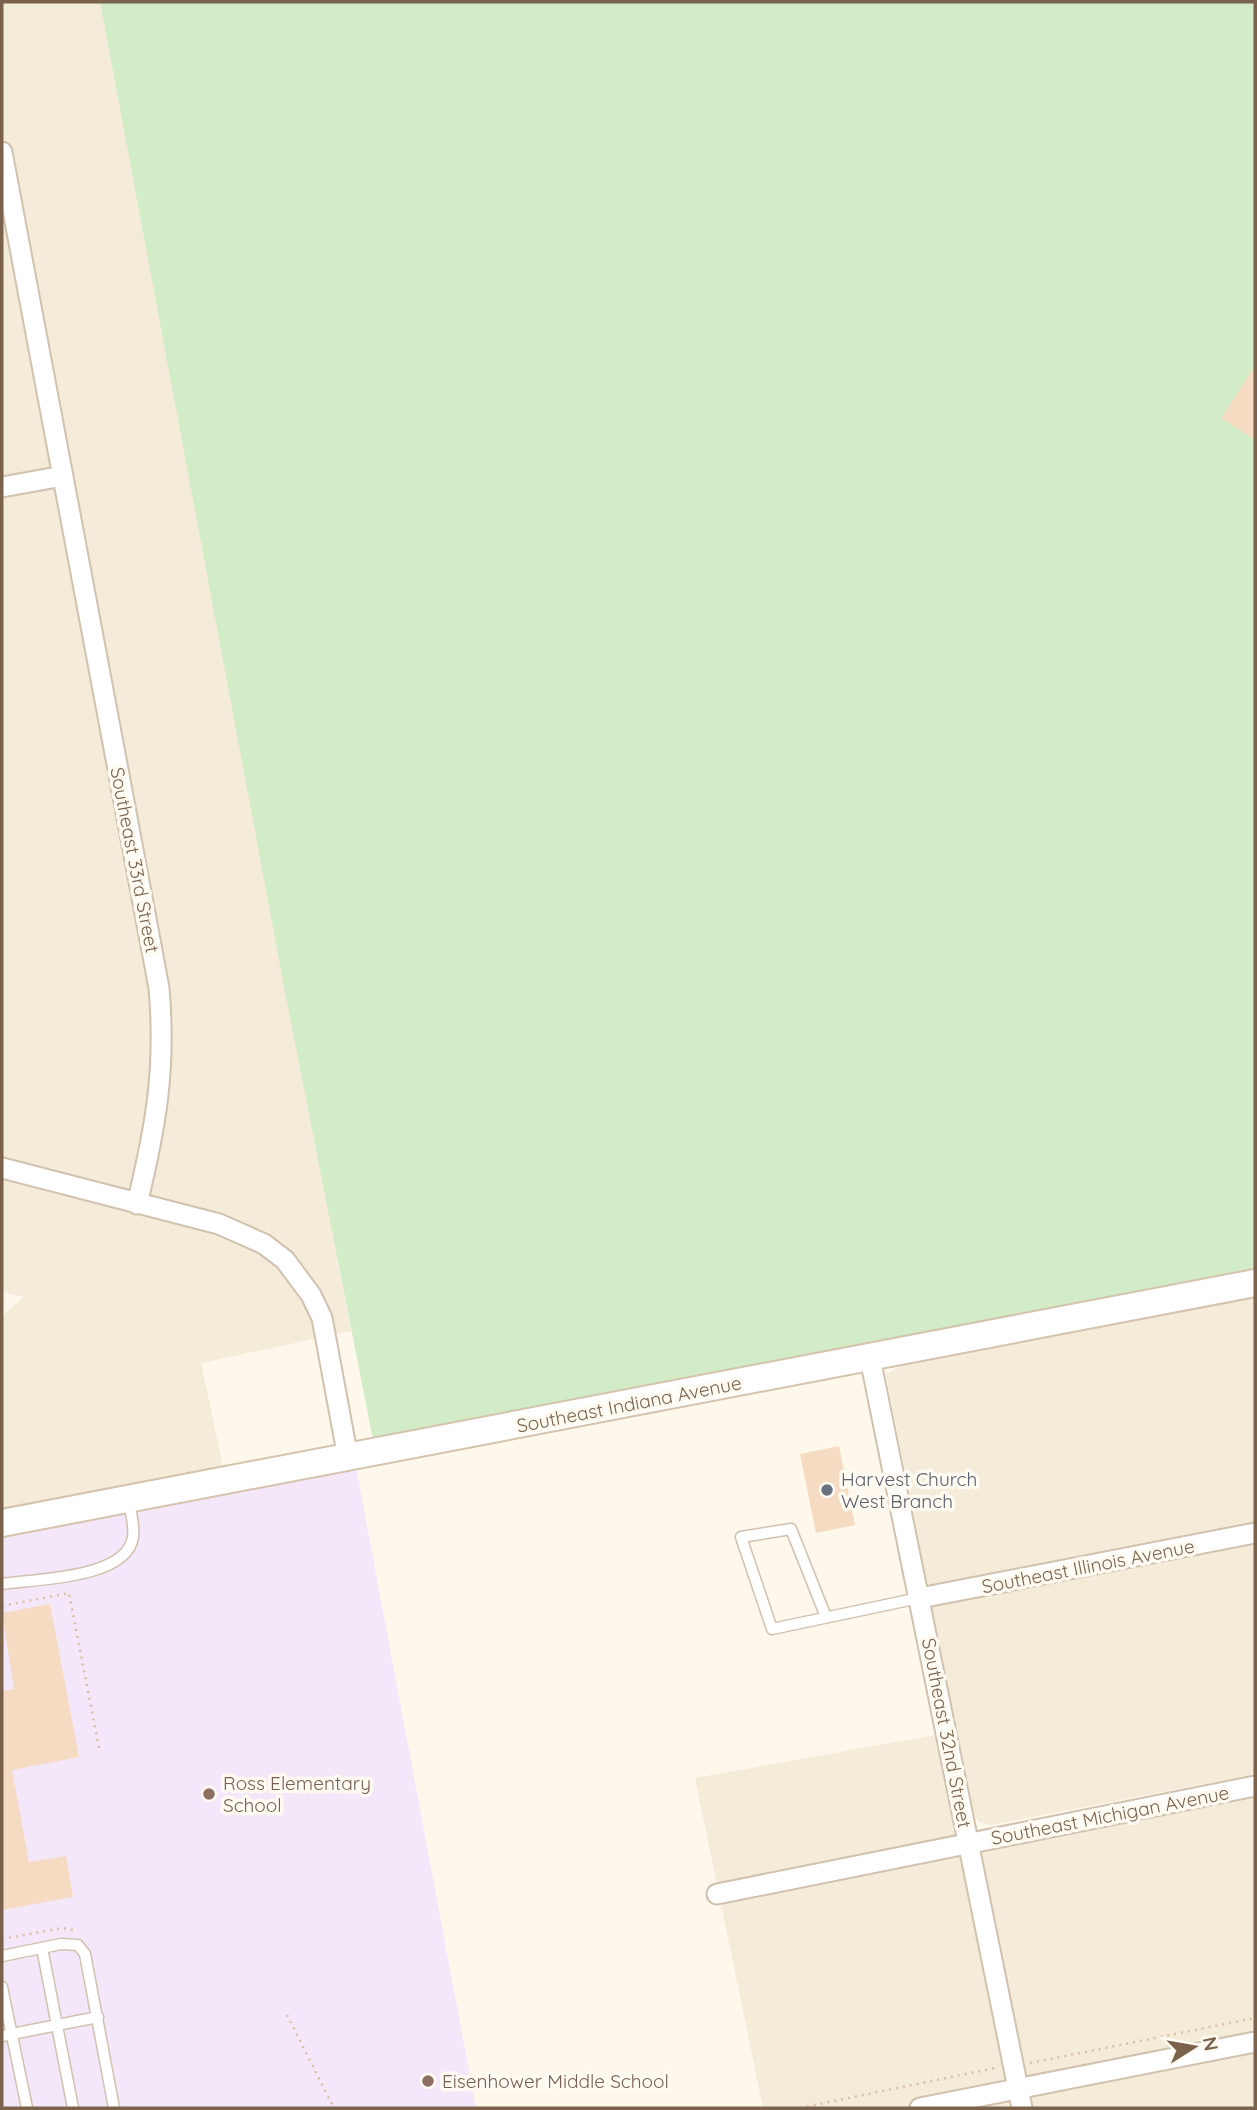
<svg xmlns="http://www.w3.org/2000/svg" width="1257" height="2110" viewBox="0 0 1257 2110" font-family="Quicksand,sans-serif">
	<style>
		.residential { fill: #f5ebd9 }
		.education { fill: #f5e7fa }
		.green { fill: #d2ecc8 }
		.building { fill: #f4dbc1 }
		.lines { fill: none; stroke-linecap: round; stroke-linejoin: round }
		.lane-casing { stroke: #d1c1af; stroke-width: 13 }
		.street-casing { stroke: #d1c1af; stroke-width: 23 }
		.secondary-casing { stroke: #d4c3ad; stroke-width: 30 }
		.path { stroke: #dabfa3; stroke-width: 2.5; stroke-dasharray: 2 5; stroke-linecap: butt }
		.lane { stroke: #fff; stroke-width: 10 }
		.street { stroke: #fff; stroke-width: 19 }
		.secondary { stroke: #fff; stroke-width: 26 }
		.worship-dot { fill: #6b7280; stroke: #fffbf2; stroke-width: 2.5 }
		.education-dot { fill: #8d6e63; stroke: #fffbf2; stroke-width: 2.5 }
		.labels { text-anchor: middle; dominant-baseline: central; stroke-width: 7; stroke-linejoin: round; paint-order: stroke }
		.street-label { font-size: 19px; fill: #7a624c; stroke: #fffbf2 }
		.worship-label { font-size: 19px; fill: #5b616d; stroke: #fffbf2; text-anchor: start }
		.education-label { font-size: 19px; fill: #785e54; stroke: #fffbf2; text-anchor: start }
	</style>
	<rect width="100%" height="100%" fill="#fdf8eb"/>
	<!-- residential -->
	<path class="residential" d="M2,2H100L351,1331L201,1363L223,1466L2,1509V1316L24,1297L2,1292Z
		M1255,1294V1774L991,1825L979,1822L972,1812L886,1374L908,1363Z
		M935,1735L959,1856L1255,1796V2108H763L695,1778Z"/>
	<!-- education -->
	<path class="education" d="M356,1467L476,2108H2V1534Z"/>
	<!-- green -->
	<path class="green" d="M100,2H1255V1268L373,1440L285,992Z"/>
	<!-- building -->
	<path class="building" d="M1255,366V440L1221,418Z
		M839,1446L855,1525L816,1533L800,1454Z
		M50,1604L79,1757L12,1770L29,1862L66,1856L73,1897L2,1910V1691L14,1689L2,1613Z"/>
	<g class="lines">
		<defs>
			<path id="lane" d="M2,1584C35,1579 127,1579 133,1537C135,1525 130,1510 128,1499
				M826,1617L791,1529L741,1537L772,1629L919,1598
				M42,1948L73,2108
				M2,1956L61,1944L78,1945L85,1954L114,2108
				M2,1987L27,2108
				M2,2036L98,2017"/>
			<path id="street" d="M2,152L159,988C166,1069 156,1126 137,1204
				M2,487L63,476
				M2,1168L219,1224L264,1244L285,1260L311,1295L322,1318L348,1458
				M870,1358L1022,2108
				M920,1598L1255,1533
				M717,1894L1255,1786
				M920,2108L1255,2042"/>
			<path id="secondary" d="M2,1523L1255,1283"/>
		</defs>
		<!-- lane casing -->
		<use href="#lane" class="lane-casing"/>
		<!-- street casing -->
		<use href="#street" class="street-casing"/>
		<!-- secondary casing -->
		<use href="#secondary" class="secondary-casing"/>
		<!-- path -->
		<path class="path" d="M2,1606L69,1593L100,1753
			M2,1939L62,1928L74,1930
			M287,2015L334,2108
			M1030,2063L1255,2018
			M800,2108L995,2068"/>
		<!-- lane -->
		<use href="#lane" class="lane"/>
		<!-- street -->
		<use href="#street" class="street"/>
		<!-- secondary -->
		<use href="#secondary" class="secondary"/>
	</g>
	<!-- markers -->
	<circle class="worship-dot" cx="827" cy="1490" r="7"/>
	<g class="education-dot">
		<circle cx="209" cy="1794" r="7"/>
		<circle cx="428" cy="2081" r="7"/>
	</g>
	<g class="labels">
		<!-- street labels -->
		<g class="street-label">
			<text transform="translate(135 860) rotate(79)">Southeast 33rd Street</text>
			<text transform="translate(629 1404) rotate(-11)">Southeast Indiana Avenue</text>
			<text transform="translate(1088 1566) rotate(-11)">Southeast Illinois Avenue</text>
			<text transform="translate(947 1733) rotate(79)">Southeast 32nd Street</text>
			<text transform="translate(1110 1815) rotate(-11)">Southeast Michigan Avenue</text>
		</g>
		<!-- worship labels -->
		<g class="worship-label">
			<text x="841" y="1479">Harvest Church<tspan x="841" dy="22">West Branch</tspan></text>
		</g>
		<!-- education labels -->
		<g class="education-label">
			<text x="223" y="1783">Ross Elementary<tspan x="223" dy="22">School</tspan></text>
			<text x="442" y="2081">Eisenhower Middle School</text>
		</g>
	</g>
	<!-- border -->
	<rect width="1257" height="2110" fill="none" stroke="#7a624c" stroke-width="7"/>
	<!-- north arrow -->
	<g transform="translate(1194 2047) rotate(79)" stroke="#fffbf2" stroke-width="5" paint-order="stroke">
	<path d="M0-5L12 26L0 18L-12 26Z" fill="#7a624c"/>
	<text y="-10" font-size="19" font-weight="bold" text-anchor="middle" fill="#7a624c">N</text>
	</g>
</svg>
